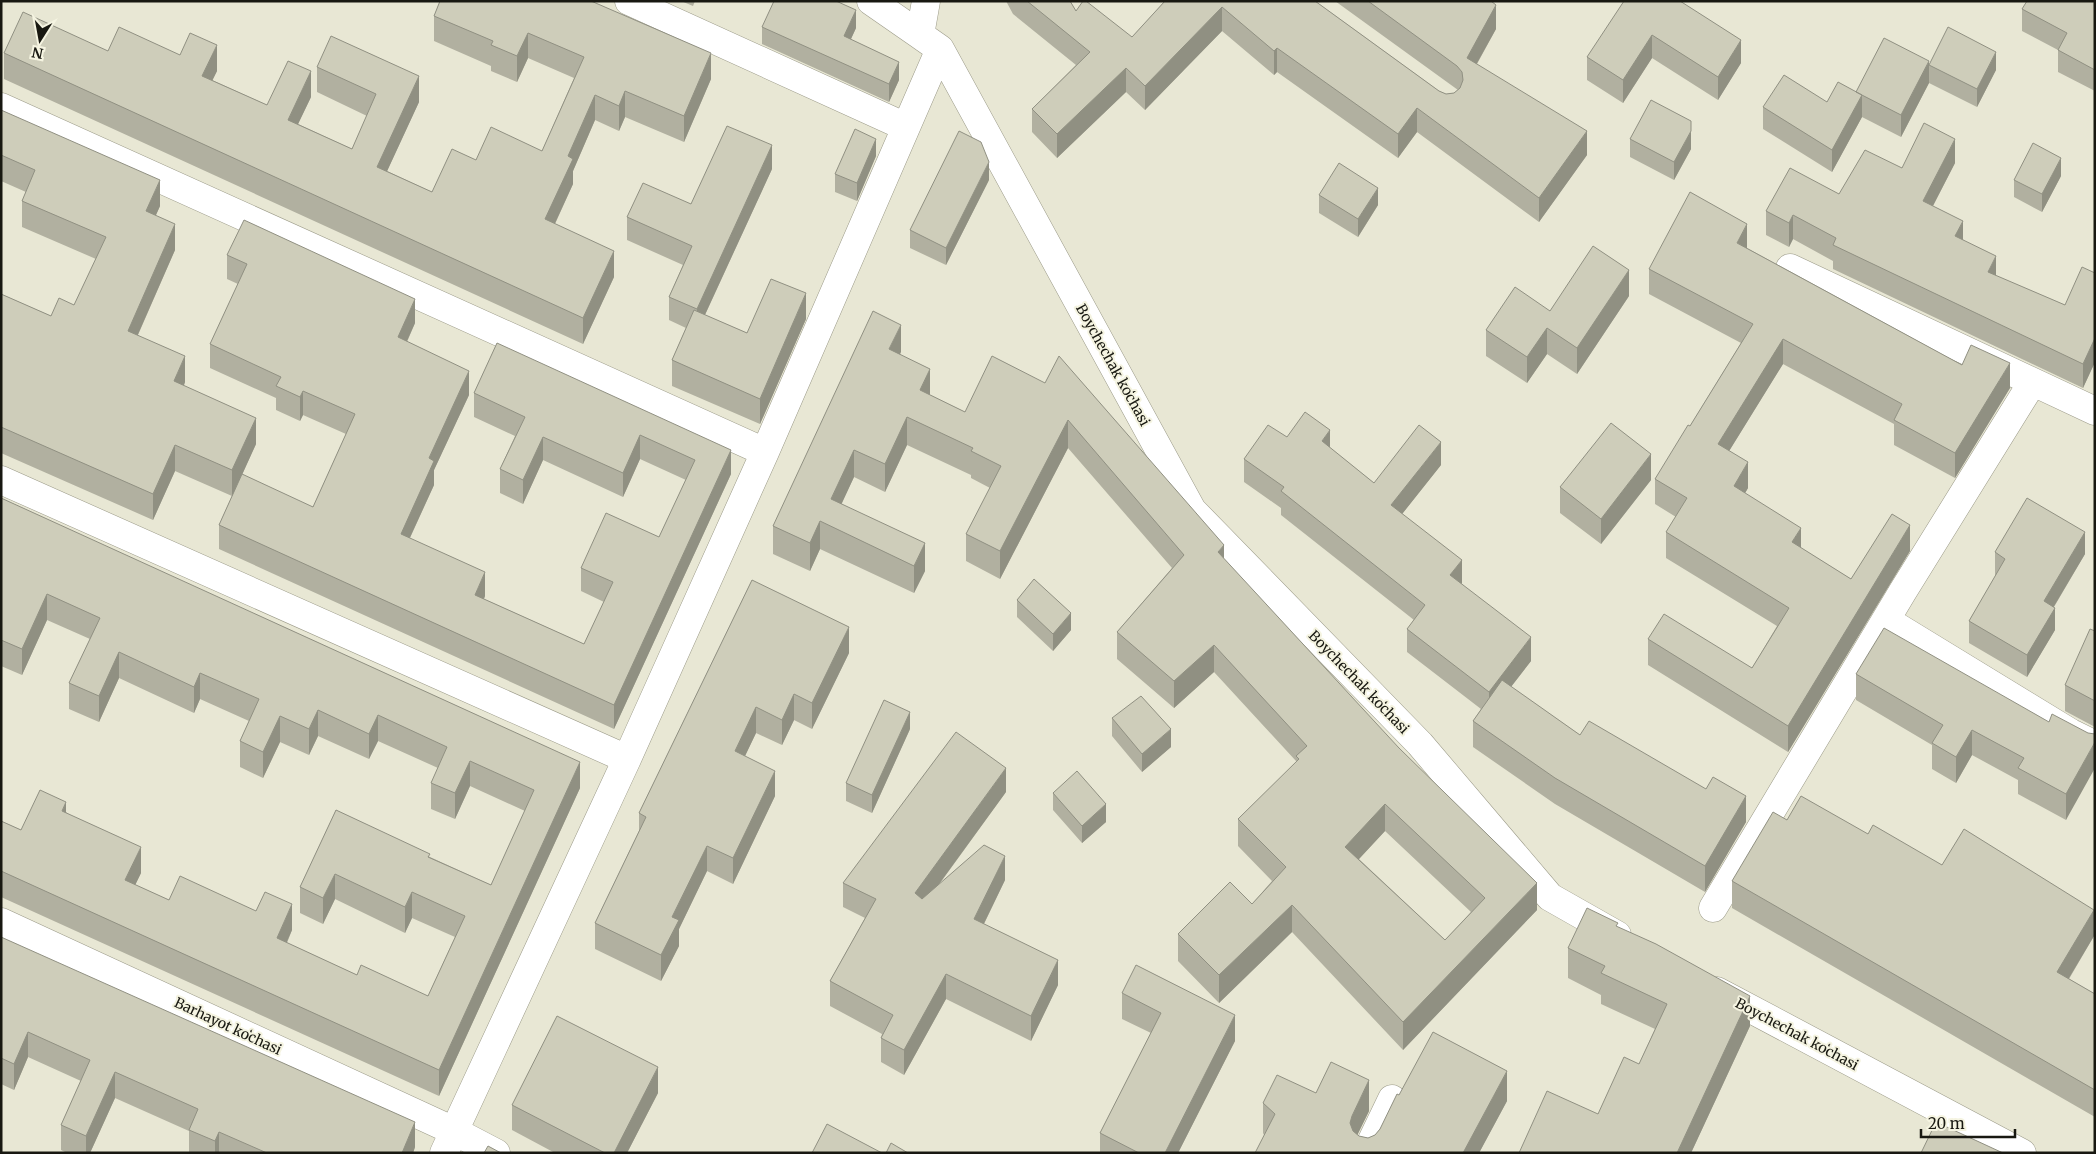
<svg xmlns="http://www.w3.org/2000/svg" width="2096" height="1154" viewBox="0 0 2096 1154" font-family="Merriweather,serif">
	<style>
		.lines { fill: none; stroke-linecap: round; stroke-linejoin: round }
		.minor-casing { stroke: #9b9a88; stroke-width: 29 }
		.minor { stroke: #fff; stroke-width: 28 }
		.wall { fill: #b1b0a0; fill-rule: evenodd }
		.shaded-wall { fill: #909082 }
		.building { fill: #cecdba; stroke: #909082; fill-rule: evenodd }
		.labels { text-anchor: middle; dominant-baseline: central; stroke-width: 4; stroke-linejoin: round; paint-order: stroke }
		.street-label { font-size: 14px; fill: #181811; stroke: #f5f4e1 }
	</style>
	<rect width="100%" height="100%" fill="#e8e7d4"/>
	<g class="lines">
		<defs>
			<path id="minor" d="M629,1L906,127
				M871,1L920,35
				M926,1L920,35L940,49L1192,510L1420,744L1550,897L1617,935
				M1,107L765,452
				M1790,268L2095,411
				M1,480L627,759
				M1886,620L2071,733L2095,745
				M1713,908L1903,591L2032,383
				M1,922L454,1131L496,1153
				M1717,991L2022,1153
				M444,1153L627,759L765,452L940,49
				M1366,1153L1392,1099"/>
		</defs>
		<!-- minor casing -->
		<use href="#minor" class="minor-casing"/>
		<!-- minor -->
		<use href="#minor" class="minor"/>
	</g>
	<!-- wall -->
	<path class="wall" d="M440,1L711,79L684,142L625,117L619,131L595,120L573,171V184L555,224L614,277L583,344L4,79V53L108,51L180,55L217,71L212,80L267,105L311,97L298,124L352,149L367,116L317,92V67L419,102L387,171L432,192L476,160L542,151L574,78L528,58L517,82L491,71V66L434,41V16Z
		M681,1H695L693,6Z
		M1006,1H1070L1076,11L1132,37L1165,1H1315L1439,91L1446,94L1454,93L1458,90L1335,1H1491L1496,29L1477,64L1587,155L1539,222L1417,132L1398,158L1277,72L1274,75L1222,31L1145,110L1126,92L1057,158L1032,132V109L1076,65L1013,14Z
		M1683,1V3L1741,63L1718,100L1652,58L1623,103L1587,80V57Z
		M2095,1V91L2058,72V50L2022,31V9Z
		M762,27L856,28L851,39L899,80L889,102L762,44Z
		M1929,65L1996,70L1977,107L1929,83L1901,137L1862,117L1832,172L1763,129V107L1827,102Z
		M1,110L160,206L156,215L175,250L138,335L185,382L184,386L256,444L240,479L313,507L346,434L303,415L300,421L276,410V398L210,368V344L238,284L227,279V255L415,323L407,342L469,395L434,470V485L410,538L485,596L484,599L584,644L604,602L581,591V568L659,537L686,480L640,459L623,497L543,460L523,504L500,493V469L515,436L474,417V393L497,343L731,474L614,729L219,549V525L232,496L175,471L153,520L1,453V294L51,316L74,305L96,259L22,227V201L26,192L1,181Z
		M1630,139L1691,149L1674,180L1630,157Z
		M876,156L857,201L835,192V174Z
		M1955,163L1933,206L1996,276L2065,305L2095,273V362L2083,388L1833,269V261L1793,239L1789,247L1766,235V211L1839,194L1902,168Z
		M772,169L705,315L747,333L806,319L760,424L672,386V360L686,328L669,320V297L683,265L627,240V217L691,204Z
		M2061,176L2042,212L2014,197V180Z
		M989,180L946,265L910,248V230Z
		M1319,195L1378,205L1358,237L1319,213Z
		M1747,248L1962,365L2010,388L1955,478L1894,445V424L1783,364L1729,451L1748,488L1745,493L1801,548L1851,579L1910,551L1788,752L1648,665V639L1752,668L1777,626L1666,558V532L1676,517L1655,504V479L1690,426L1741,343L1649,294V269Z
		M1629,296L1577,374L1547,354L1527,383L1486,356V330L1550,311Z
		M901,352L900,354L930,395L965,412L1045,383L1224,559L1537,910L1403,1050L1292,932L1219,1003L1178,961V934L1252,904L1272,881L1238,846V819L1296,763V761L1214,672L1174,708L1117,659V632L1172,568L1068,448L1000,579L966,561V534L990,488L971,478V475L907,445L885,492L854,477L841,504L925,571L914,593L820,549L810,571L773,554V526ZM1385,831L1471,912L1445,940L1359,859Z
		M1287,437L1330,448L1374,483L1441,465L1402,514L1462,583L1461,584L1531,661L1511,687L1580,735L1746,822L1705,892L1555,804L1473,747V721L1481,709L1407,652V629L1414,620L1281,515V508L1244,482V459Z
		M1651,480L1601,544L1560,513V487Z
		M1,498L580,788L439,1096L1,897V821L21,830L66,812L141,873L135,885L169,900L292,930L287,943L357,975L428,996L455,937L412,918L405,933L335,899L323,924L300,913V887L336,810L430,857L491,885L525,811L470,786L455,819L431,809V783L438,768L378,741L369,759L318,736L309,755L280,742L263,778L240,767V741L249,721L200,699L194,713L119,678L99,722L69,709V683L90,639L47,620L22,675L1,666Z
		M1995,552L2085,554L2054,607L2055,630L2027,677L1969,643V621L1996,575H1995Z
		M752,580L849,653L812,729L794,720L782,745L756,733L745,756L775,796L733,884L707,871L679,929V946L661,981L595,949V923L639,831V813Z
		M1017,600L1071,630L1053,651L1017,617Z
		M2095,631V727L2065,711V685Z
		M1856,674L2049,722L2088,733L2066,820L2018,794V780L1972,755L1956,783L1932,769V745L1856,700Z
		M1112,718L1171,747L1142,772L1112,736Z
		M910,729L872,813L846,801V783Z
		M1006,792L938,886L1005,880L984,924L1058,985L1031,1041L946,999L904,1075L881,1062V1038L882,1034L830,1006V981L865,918L843,907V883Z
		M1053,793L1106,822L1082,843L1053,810Z
		M1787,820L1868,834L1942,865L2094,936L2069,979L2095,994V1117L1732,908V881Z
		M1618,927L1750,1026L1691,1153H1519L1598,1114L1639,1064L1655,1029L1601,1004V995L1568,978V948Z
		M1,937L415,1147L413,1153H189V1131L115,1098L90,1153H67L61,1150V1125L81,1081L28,1057L14,1090L1,1084Z
		M1122,993L1235,1041L1178,1153H1100V1133L1151,1033L1122,1019Z
		M658,1093L627,1153H555L512,1130V1105Z
		M1399,1095L1507,1101L1479,1153L1264,1135L1263,1133V1103L1369,1111L1357,1135L1359,1136L1368,1138L1375,1135L1380,1129Z"/>
	<!-- shaded-wall -->
	<path class="shaded-wall" d="M1496,5V29L1467,81V58Z
		M1222,7V31L1145,110V86Z
		M856,10V28L844,54V36Z
		M528,33V58L517,82V56Z
		M1652,35V58L1623,103V80Z
		M1741,40V63L1718,100V77Z
		M217,45V71L202,102V76Z
		M1277,48V72L1274,75V51Z
		M1996,52V70L1977,107V89Z
		M711,53V79L684,142V116Z
		M1929,61V83L1901,137V115Z
		M899,62V80L889,102V84Z
		M1126,68V92L1057,158V134Z
		M311,71V97L288,145V120Z
		M419,76V102L377,193V167Z
		M625,91V117L619,131V106Z
		M595,95V120L573,171V184L545,245V219L568,156Z
		M1862,95V117L1832,172V150Z
		M1417,108V132L1398,158V134Z
		M1587,131V155L1539,222V198Z
		M1691,131V149L1674,180V162Z
		M876,139V156L857,201V183Z
		M1955,139V163L1923,225V201Z
		M772,145V169L697,332V309Z
		M2061,158V176L2042,212V194Z
		M989,162V180L946,265V248Z
		M160,180V206L146,237V211Z
		M1378,188V205L1358,237V219Z
		M1793,215V239L1789,247V223Z
		M1963,221V245L1955,236Z
		M175,224V250L128,357V331Z
		M1747,224V249L1737,243Z
		M614,251V277L583,344V318Z
		M1996,256V280L1988,272Z
		M1629,270V296L1577,374V348Z
		M806,293V319L760,424V399Z
		M415,299V323L398,361V337Z
		M901,325V352L889,377V349Z
		M1547,328V354L1527,383V357Z
		M2095,338V362L2083,388V364Z
		M1783,339V364L1718,469V444Z
		M185,356V382L174,407V381Z
		M2010,363V388L1955,478V453Z
		M930,369V396L920,390Z
		M469,371V395L434,470V485L401,557V534L429,458Z
		M303,391V415L300,421V397Z
		M907,417V445L885,492V464Z
		M256,418V444L232,497V470Z
		M1068,420V448L1000,579V551Z
		M1330,430V453L1322,441Z
		M640,435V459L623,497V473Z
		M543,437V460L523,504V480Z
		M1441,442V465L1391,528V505Z
		M175,445V471L153,520V494Z
		M731,450V474L614,729V705Z
		M854,450V477L831,527V499Z
		M1651,454V480L1601,544V519Z
		M1748,462V488L1734,512V486Z
		M820,521V549L810,571V543Z
		M1910,525V551L1788,752V726Z
		M1801,528V554L1792,542Z
		M2085,532V554L2044,623V601Z
		M925,543V571L914,593V566Z
		M1224,545V573L1218,552Z
		M1462,560V583L1450,599V575Z
		M485,572V596L475,619V595Z
		M47,594V620L22,675V649Z
		M2055,608V630L2027,677V655Z
		M1071,613V630L1053,651V634Z
		M849,627V653L812,729V703Z
		M1531,637V661L1489,715V692Z
		M1214,645V672L1174,708V681Z
		M119,652V678L99,722V696Z
		M200,673V699L194,713V687Z
		M794,694V720L782,745V720Z
		M756,707V733L735,777V751Z
		M318,710V736L309,755V729Z
		M910,712V729L872,813V795Z
		M378,715V741L369,759V734Z
		M280,716V742L263,778V752Z
		M1171,729V747L1142,772V754Z
		M1972,730V755L1956,783V757Z
		M2095,742V768L2066,820V794Z
		M470,761V786L455,819V793Z
		M580,762V788L439,1096V1070Z
		M1006,768V792L915,917V893Z
		M775,771V796L733,884V858Z
		M1746,796V822L1705,892V866Z
		M66,802V828L62,811Z
		M1106,804V822L1082,843V826Z
		M1385,804V831L1345,874V847Z
		M707,846V871L679,929V946L661,981V955L672,917Z
		M141,847V873L125,906V880Z
		M1005,856V880L974,944V919Z
		M335,874V899L323,924V898Z
		M1537,883V910L1403,1050V1022Z
		M412,892V918L405,933V907Z
		M292,904V930L277,964V938Z
		M1292,905V932L1219,1003V975Z
		M2094,910V936L2057,998V972Z
		M1058,960V985L1031,1041V1016Z
		M946,974V999L904,1075V1050Z
		M1750,996V1026L1691,1153H1677Z
		M1235,1015V1041L1178,1153H1165Z
		M28,1032V1057L14,1090V1064Z
		M658,1067V1093L627,1153H614Z
		M1507,1071V1101L1479,1153H1463Z
		M115,1072V1098L90,1153H86V1136Z
		M1369,1080V1111L1352,1146L1350,1123L1352,1116Z
		M415,1122V1147L413,1153H402Z
		M219,1132V1153H215V1141Z"/>
	<!-- building -->
	<path class="building" d="M440,1H591L711,53L684,116L625,91L619,106L595,95L568,156L573,159L545,219L614,251L583,318L4,53L23,12L108,51L119,27L180,55L190,33L217,45L202,76L267,105L288,61L311,71L288,120L352,149L376,94L317,67L331,36L419,76L377,167L432,192L452,149L476,160L491,127L542,151L584,57L528,33L517,56L491,45L493,41L434,16Z
		M774,1H836L856,10L844,36L899,62L889,84L762,27Z
		M1027,1H1070L1076,11L1083,1H1086L1132,37L1165,1H1315L1439,91L1446,94L1454,93L1460,88L1463,80L1462,72L1457,66L1368,1H1491L1496,5L1467,58L1587,131L1539,198L1417,108L1398,134L1277,48L1274,51L1222,7L1145,86L1126,68L1057,134L1032,109L1090,52Z
		M1624,1H1680L1741,40L1718,77L1652,35L1623,80L1587,57Z
		M2027,1H2095V70L2058,50L2067,33L2022,9Z
		M1948,27L1996,52L1977,89L1929,65Z
		M1884,38L1929,61L1901,115L1856,92Z
		M1784,75L1827,102L1838,82L1862,95L1832,150L1763,107Z
		M1651,100L1691,121V131L1674,162L1630,139Z
		M1,110L160,180L146,211L175,224L128,331L185,356L174,381L256,418L232,470L175,445L153,494L1,427V294L51,316L59,298L74,305L106,237L22,201L35,170L1,155Z
		M1924,123L1955,139L1923,201L1963,221L1955,236L1996,256L1988,272L2065,305L2082,267L2095,273V338L2083,364L1833,245L1836,238L1793,215L1789,223L1766,211L1790,168L1839,194L1865,150L1902,168Z
		M727,126L772,145L697,309L669,297L692,246L627,217L643,183L691,204Z
		M855,129L876,139L857,183L835,174Z
		M959,131L981,142L989,162L946,248L910,230Z
		M2033,143L2061,158L2042,194L2014,180Z
		M1339,163L1378,188L1358,219L1319,195Z
		M1690,192L1747,224L1737,243L1962,365L1971,345L2010,363L1955,453L1894,420L1902,404L1783,339L1718,444L1748,462L1734,486L1801,528L1792,542L1851,579L1892,514L1910,525L1788,726L1648,639L1664,614L1752,668L1789,608L1666,532L1687,498L1655,479L1688,425L1690,426L1753,324L1649,269Z
		M244,220L415,299L398,337L469,371L429,458L434,461L401,534L485,572L475,595L584,644L613,582L581,568L606,513L659,537L695,460L640,435L623,473L543,437L523,480L500,469L525,417L474,393L497,343L731,450L614,705L219,525L242,474L313,507L355,414L303,391L300,397L276,386L281,377L210,344L247,264L227,255Z
		M1593,246L1629,270L1577,348L1547,328L1527,357L1486,330L1515,287L1550,311Z
		M771,279L806,293L760,399L672,360L694,310L747,333Z
		M873,311L901,325L889,349L930,369L920,390L965,412L992,356L1045,383L1059,356L1224,545L1218,552L1399,748L1537,883L1403,1022L1292,905L1219,975L1178,934L1230,882L1252,904L1286,867L1238,819L1299,759L1296,756L1307,746L1214,645L1174,681L1117,632L1184,555L1068,420L1000,551L966,534L1001,466L971,451L973,448L907,417L885,464L854,450L831,499L925,543L914,566L820,521L810,543L773,526ZM1385,804L1485,898L1445,940L1345,847Z
		M1305,412L1330,430L1322,441L1374,483L1419,425L1441,442L1391,505L1462,560L1450,575L1531,637L1489,692L1407,629L1425,605L1281,491L1284,487L1244,459L1268,425L1287,437Z
		M1611,423L1651,454L1601,519L1560,487Z
		M1,498L580,762L439,1070L1,871V821L21,830L40,790L66,802L62,811L141,847L125,880L169,900L180,876L256,911L265,892L292,904L277,938L357,975L361,965L428,996L465,916L412,892L405,907L335,874L323,898L300,887L336,810L430,854L428,857L491,885L534,790L470,761L455,793L431,783L447,747L378,715L369,734L318,710L309,729L280,716L263,752L240,741L259,699L200,673L194,687L119,652L99,696L69,683L100,618L47,594L22,649L1,640Z
		M2027,498L2085,532L2044,601L2055,608L2027,655L1969,621L2005,559L1995,552Z
		M1034,579L1071,613L1053,634L1017,600Z
		M752,580L849,627L812,703L794,694L782,720L756,707L735,751L775,771L733,858L707,846L672,917L679,920L661,955L595,923L646,817L639,813Z
		M1884,628L2049,722L2052,714L2088,733L2095,734V742L2066,794L2018,768L2024,758L1972,730L1956,757L1932,743L1943,725L1856,674Z
		M2090,629L2095,631V701L2065,685Z
		M1502,680L1580,735L1589,721L1706,789L1713,777L1746,796L1705,866L1555,778L1473,721Z
		M1141,696L1171,729L1142,754L1112,718Z
		M884,700L910,712L872,795L846,783Z
		M956,732L1006,768L915,893L922,899L984,845L1005,856L974,919L1058,960L1031,1016L946,974L904,1050L881,1038L893,1015L830,981L876,899L843,883Z
		M1077,771L1106,804L1082,826L1053,793Z
		M1801,796L1868,834L1873,825L1942,865L1964,829L2094,910L2057,972L2095,994V1090L1732,881L1773,812L1787,820Z
		M1587,908L1618,923L1616,926L1656,944L1750,996L1677,1153H1519L1547,1091L1598,1114L1624,1057L1639,1064L1667,1004L1601,973L1605,966L1568,948Z
		M1,937L415,1122L402,1153H267L219,1132L215,1141L189,1130L198,1109L115,1072L86,1136L61,1125L90,1060L28,1032L14,1064L1,1058Z
		M1136,965L1235,1015L1165,1153H1139L1100,1133L1161,1013L1122,993Z
		M557,1016L658,1067L614,1153H605L512,1105Z
		M1433,1032L1507,1071L1463,1153H1255L1275,1114L1263,1103L1277,1075L1316,1093L1331,1062L1369,1080L1352,1116L1350,1123L1353,1131L1359,1136L1368,1138L1375,1135L1380,1129L1397,1094L1399,1095Z
		M1936,1122L2003,1153H1921Z
		M827,1124L882,1153H812Z
		M891,1143L908,1153H886Z
		M488,1146L501,1153H484Z"/>
	<g class="labels">
		<!-- street labels -->
		<g class="street-label">
			<text transform="translate(1113 365) rotate(61)">Boychechak koʻchasi</text>
			<text transform="translate(1359 682) rotate(46)">Boychechak koʻchasi</text>
			<text transform="translate(228 1026) rotate(25)">Barhayot koʻchasi</text>
			<text transform="translate(1797 1034) rotate(28)">Boychechak koʻchasi</text>
		</g>
	</g>
	<!-- border -->
	<rect width="2096" height="1154" fill="none" stroke="#181811" stroke-width="5"/>
	<!-- north arrow -->
	<g transform="translate(40 40) rotate(191)" stroke="#f5f4e1" stroke-width="4" paint-order="stroke">
	<path d="M0-4L9 19L0 12L-9 19Z" fill="#181811"/>
	<text y="-8" font-size="14" font-weight="bold" text-anchor="middle" fill="#181811">N</text>
	</g>
	<!-- scale -->
	<path d="M1921 1129v8h94v-8" fill="none" stroke="#181811" stroke-width="2.5"/>
	<text x="1928" y="1129" font-size="15" fill="#181811" stroke="#f5f4e1" stroke-width="4" paint-order="stroke">20 m</text>
</svg>
